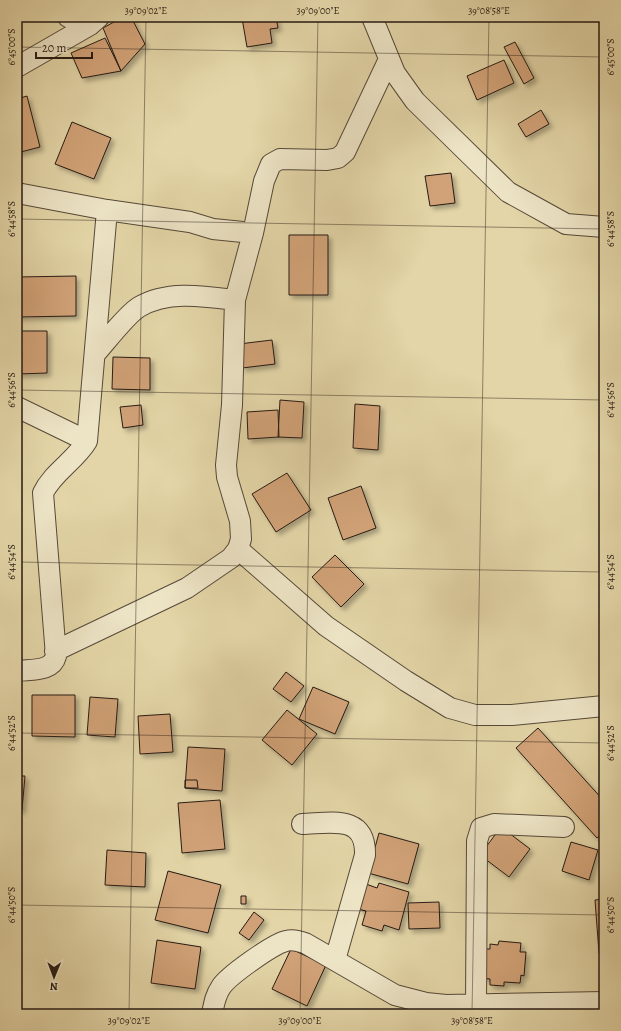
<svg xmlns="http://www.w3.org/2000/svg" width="621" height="1031" viewBox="0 0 621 1031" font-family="Alegreya,serif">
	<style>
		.building { fill: #d1a277; stroke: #261a13; filter: url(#shadow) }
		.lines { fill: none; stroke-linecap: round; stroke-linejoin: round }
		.street-casing { stroke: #554938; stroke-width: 22 }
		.street { stroke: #ede4c6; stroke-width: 20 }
		.ticks { fill: none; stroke: #261a13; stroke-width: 1; stroke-opacity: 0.45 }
		.neatline { fill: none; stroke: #261a13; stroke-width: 1.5 }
		.ticks-label { font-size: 10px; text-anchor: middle; fill: #261a13 }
	</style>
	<defs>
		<filter id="shadow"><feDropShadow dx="3.5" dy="3.5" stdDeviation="2" flood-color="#0004"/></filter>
	</defs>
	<rect width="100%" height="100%" fill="#e3d5a7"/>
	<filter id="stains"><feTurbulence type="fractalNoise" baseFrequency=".005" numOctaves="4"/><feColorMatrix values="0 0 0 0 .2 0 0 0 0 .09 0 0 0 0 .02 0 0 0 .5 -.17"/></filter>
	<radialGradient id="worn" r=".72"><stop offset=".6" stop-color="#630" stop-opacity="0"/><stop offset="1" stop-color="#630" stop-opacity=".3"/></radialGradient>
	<!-- building -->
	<path class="building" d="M123,17H131L145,44L121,71L103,28Z
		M251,17H276L278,28L270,29L272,43L247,47L242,18Z
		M105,38L121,71L82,78L71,53Z
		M515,42L534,78L524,84L504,47Z
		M504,60L514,83L477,100L467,76Z
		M27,96L40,147L17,153V99Z
		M541,110L549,124L526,137L518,124Z
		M72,122L111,138L94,179L55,164Z
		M451,173L455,203L430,206L425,176Z
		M289,235H328V295H289Z
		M76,276V316L17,317V277Z
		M17,331H47V373L17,374Z
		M272,340L275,364L242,368L239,344Z
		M113,357L150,358V390L112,389Z
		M280,400L304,402L302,438L278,437Z
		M355,404L380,406L378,450L353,448Z
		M141,405L143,425L123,428L120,407Z
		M278,410L279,437L248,439L247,412Z
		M287,473L311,510L276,532L252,494Z
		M361,486L376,528L343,540L328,498Z
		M335,555L364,584L341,607L312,577Z
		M286,672L304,686L291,702L273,689Z
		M313,687L349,702L335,734L299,719Z
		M32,695H75V737L32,736Z
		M90,697L118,699L115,737L87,735Z
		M287,710L317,734L292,765L262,740Z
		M170,714L173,752L140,754L138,716Z
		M538,728L604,801V832L597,838L516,748Z
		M188,747L225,749L222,791L185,788Z
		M17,776H25L22,810H17Z
		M185,780H197L198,788H185Z
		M220,800L225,849L182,853L178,803Z
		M501,827L530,849L509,877L480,855Z
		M379,833L419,844L408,884L368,873Z
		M571,842L598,850L589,880L562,871Z
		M107,850L146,853L145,887L105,885Z
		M168,871L221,885L208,933L155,920Z
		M379,883L409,892L399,930L384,925L382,931L362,925L366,911L358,909L366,884L377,888Z
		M241,896H246V904H241Z
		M604,899V952L599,953L595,900Z
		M439,902L440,928L409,929L408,903Z
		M254,912L264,920L249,940L239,933Z
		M157,940L201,947L195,989L151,983Z
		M499,941L521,943L520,952H526L524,976L521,975L520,983L504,982V986L490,985V979L481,978L483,949H490V944L498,945Z
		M291,949L326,965L307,1006L272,989Z"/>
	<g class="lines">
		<defs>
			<path id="street" d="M68,17L90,25
				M372,17L395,73L415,101L508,192L566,224L604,227
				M17,67L90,25L99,17
				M17,193L107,210L190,222L213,229L253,233
				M95,354C105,343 127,314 139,307C167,290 204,296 235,300
				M17,407L87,441
				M238,549L326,626L406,681L450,708L475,715H512L604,706
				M55,651L187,588L231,558L238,549L241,539L240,521L227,477L226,465L232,405L235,300L253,233L264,181L271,164L280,159L327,160L338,158L345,152L389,59
				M17,671C31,669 52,672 56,656L43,493C53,472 75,461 87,441L107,210
				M302,824C331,823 366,814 365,855L335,960
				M476,1005L477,841L481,828L494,824L564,827
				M212,1014C214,1004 215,996 221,987C228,976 273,944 286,941C293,939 298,941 305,943L395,995L426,1003L446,1005L604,1002"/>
		</defs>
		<!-- street casing -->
		<use href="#street" class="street-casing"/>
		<!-- street -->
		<use href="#street" class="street"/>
	</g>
	<!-- ticks -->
	<path class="ticks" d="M17,47L604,57M17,219L604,229M17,390L604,400M17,562L604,572M17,733L604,743M17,905L604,915M129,1014L146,17M300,1014L318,17M472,1014L489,17"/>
	<!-- margin -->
	<rect width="621" height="1031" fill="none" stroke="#e3d5a7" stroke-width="44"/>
	<!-- north arrow -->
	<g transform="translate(54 977) rotate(181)" stroke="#ede4c6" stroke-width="3" paint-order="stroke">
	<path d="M0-3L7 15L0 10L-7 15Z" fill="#261a13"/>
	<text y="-6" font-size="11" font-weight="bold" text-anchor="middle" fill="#261a13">N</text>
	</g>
	<!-- scale -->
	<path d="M36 52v6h56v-6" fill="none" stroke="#261a13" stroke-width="2"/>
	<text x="42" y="52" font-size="12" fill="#261a13" stroke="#ede4c6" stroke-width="3" paint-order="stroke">20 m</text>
	<rect x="22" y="22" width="577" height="987" class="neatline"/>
	<g class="ticks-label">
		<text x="146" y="14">39°09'02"E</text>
		<text x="318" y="14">39°09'00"E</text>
		<text x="489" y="14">39°08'58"E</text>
		<text transform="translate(11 47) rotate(-90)" y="4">6°45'00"S</text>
		<text transform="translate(610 57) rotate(-90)" y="4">6°45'00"S</text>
		<text transform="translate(11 219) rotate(-90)" y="4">6°44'58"S</text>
		<text transform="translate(610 229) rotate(-90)" y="4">6°44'58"S</text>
		<text transform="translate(11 390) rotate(-90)" y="4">6°44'56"S</text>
		<text transform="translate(610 400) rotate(-90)" y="4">6°44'56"S</text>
		<text transform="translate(11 562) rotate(-90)" y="4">6°44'54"S</text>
		<text transform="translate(610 572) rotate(-90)" y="4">6°44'54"S</text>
		<text transform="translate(11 733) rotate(-90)" y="4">6°44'52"S</text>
		<text transform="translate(610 743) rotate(-90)" y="4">6°44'52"S</text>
		<text transform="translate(11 905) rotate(-90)" y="4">6°44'50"S</text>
		<text transform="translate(610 915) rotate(-90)" y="4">6°44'50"S</text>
		<text x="129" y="1024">39°09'02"E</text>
		<text x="300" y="1024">39°09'00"E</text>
		<text x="472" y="1024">39°08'58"E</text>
	</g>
	<rect width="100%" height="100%" filter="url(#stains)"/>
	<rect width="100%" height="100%" fill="url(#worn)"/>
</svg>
